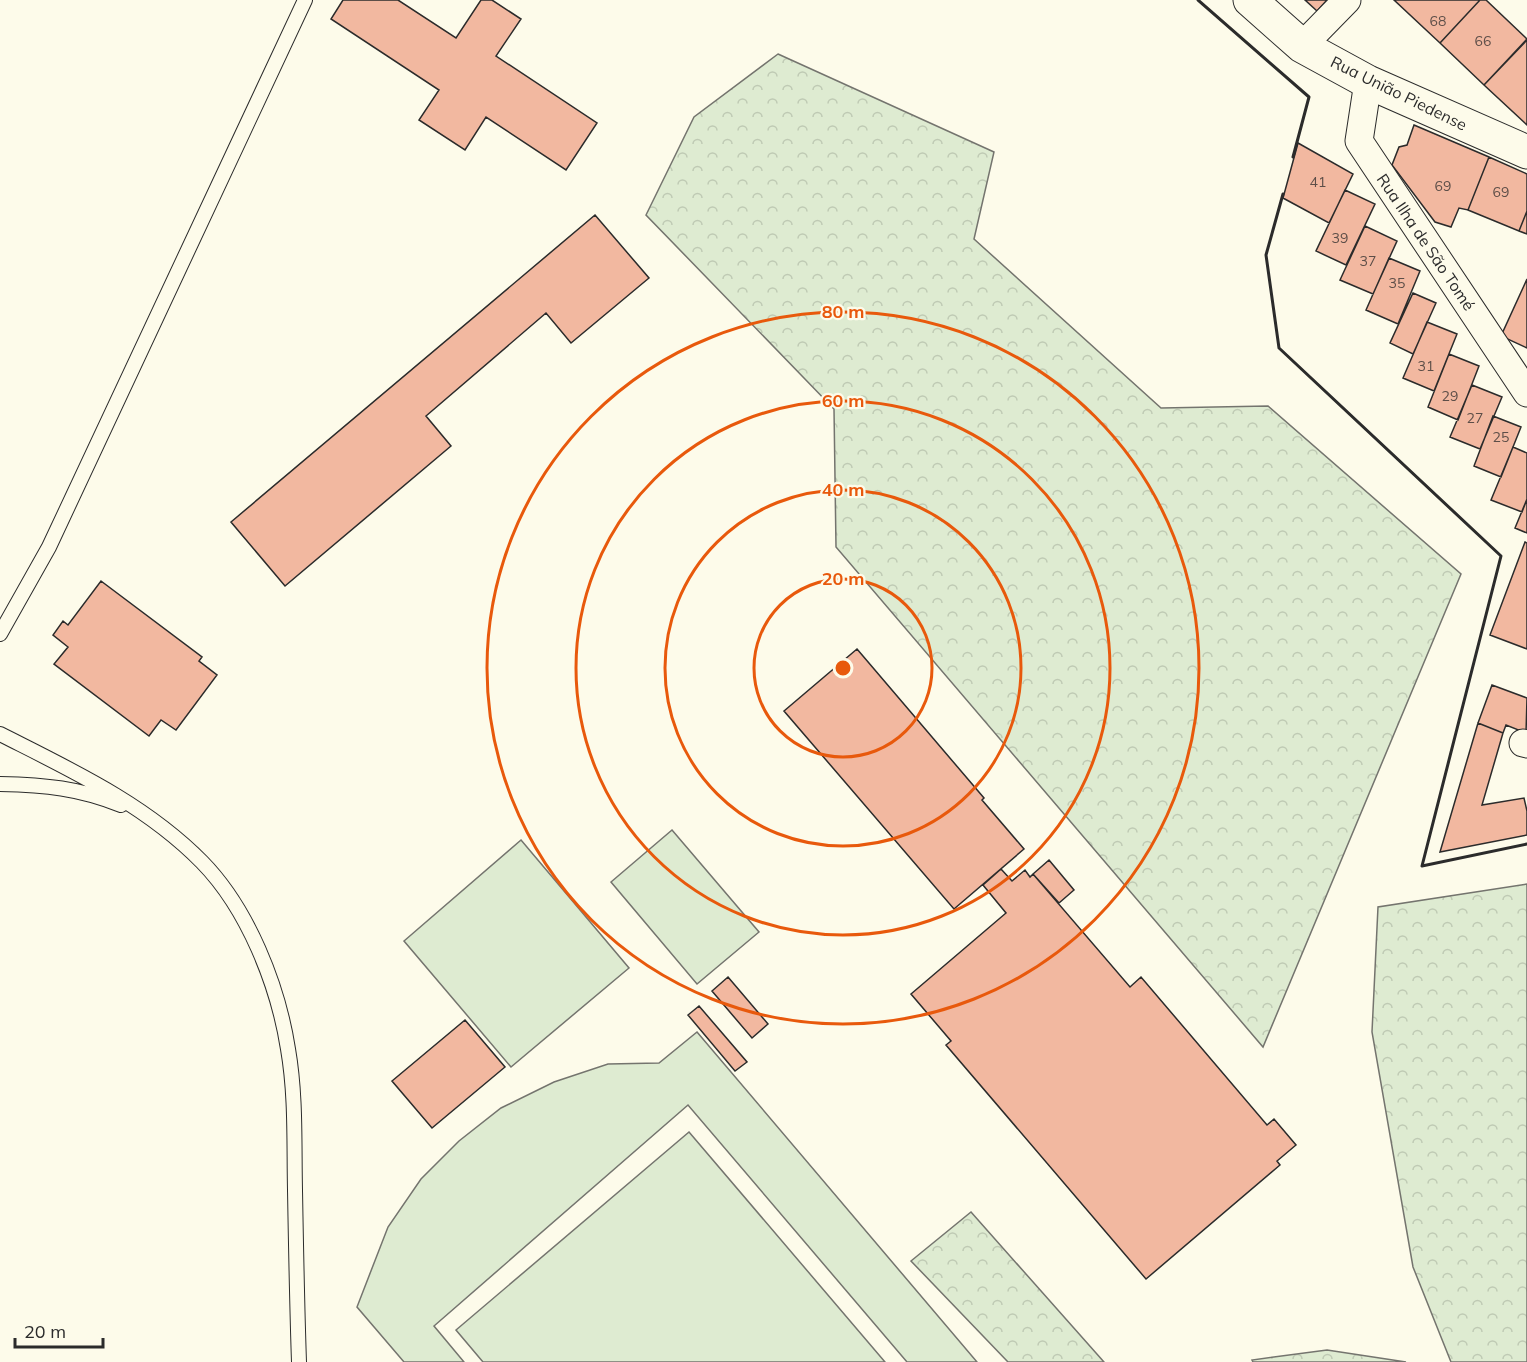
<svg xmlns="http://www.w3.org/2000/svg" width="1527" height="1362" viewBox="0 0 1527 1362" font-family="Mulish,sans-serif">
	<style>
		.forest { fill: url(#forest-crowns); stroke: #74746e; stroke-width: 1.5 }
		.pitch { fill: #deebd1; stroke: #74746e; stroke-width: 1.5 }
		.building { fill: #f2b8a0; stroke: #2b2b2b; stroke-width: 1.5 }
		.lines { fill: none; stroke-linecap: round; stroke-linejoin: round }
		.lane-casing { stroke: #2b2b2b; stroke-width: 16 }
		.street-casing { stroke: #2b2b2b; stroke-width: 29 }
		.secondary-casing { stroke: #2b2b2b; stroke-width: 35 }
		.lane { stroke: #fdfbea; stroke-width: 14 }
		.street { stroke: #fdfbea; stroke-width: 27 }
		.secondary { stroke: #fdfbea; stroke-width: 33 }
		.wall { stroke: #2b2b2b; stroke-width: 3 }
		.ring { fill: none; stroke: #e8590c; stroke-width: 3 }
		.labels { text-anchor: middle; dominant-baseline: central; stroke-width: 4.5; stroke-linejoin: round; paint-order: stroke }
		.number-label { font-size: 14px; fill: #5d4e48 }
		.street-label { font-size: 16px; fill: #2b2b2b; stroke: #fdfbea }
		.centre { fill: #e8590c; stroke: #fdfbea; stroke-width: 3 }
		.ring-label { font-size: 18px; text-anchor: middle; font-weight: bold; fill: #e8590c; stroke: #fdfbea; stroke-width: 4.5; stroke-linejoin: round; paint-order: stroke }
	</style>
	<defs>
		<pattern id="forest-crowns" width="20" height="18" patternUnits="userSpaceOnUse" patternTransform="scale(1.5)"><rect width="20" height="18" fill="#deebd1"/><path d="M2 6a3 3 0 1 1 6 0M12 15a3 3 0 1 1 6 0" fill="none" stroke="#bfcab4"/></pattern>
	</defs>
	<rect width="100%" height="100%" fill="#fdfbea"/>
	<!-- forest -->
	<path class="forest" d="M778,54L994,152L974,239L1161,408L1268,406L1461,574L1263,1047L836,547L834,409L646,215L694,117Z
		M1527,884V1362H1451L1413,1267L1372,1032L1378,907Z
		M971,1212L1104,1362H1008L911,1261Z
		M1327,1350L1406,1362H1253L1252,1360Z"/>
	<!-- pitch -->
	<path class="pitch" d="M672,830L759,932L697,984L611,882Z
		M521,840L629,968L511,1067L404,941Z
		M697,1032L977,1362H907L688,1105L434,1326L464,1362H404L357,1307L388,1227L421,1179L459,1141L501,1108L554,1082L608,1064L659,1063Z
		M689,1132L885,1362H483L456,1330Z"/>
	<!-- building -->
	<path class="building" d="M343,0H398L456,38L481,0H492L521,19L496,56L597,123L566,170L486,117L465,150L419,120L439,90L331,19Z
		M1305,0H1327L1317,11Z
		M1394,0H1480L1440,43Z
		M1480,0H1486L1527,39L1484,85L1440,43Z
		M1527,40V125L1484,85Z
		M1414,125L1489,157L1468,210L1459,208L1451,227L1435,222L1392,165L1399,147L1407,145Z
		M1298,143L1353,174L1329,223L1283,198Z
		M1489,157L1527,174V211L1519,231L1468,210Z
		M1345,190L1375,204L1346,265L1316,251Z
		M1527,211V234L1519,231Z
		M595,215L649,278L571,343L546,313L426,416L451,446L285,586L231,522Z
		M1365,226L1397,241L1373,294L1340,280Z
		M1389,258L1420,271L1398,324L1366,310Z
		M1527,279V348L1501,336Z
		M1413,293L1436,303L1413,354L1390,343Z
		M1427,322L1457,334L1434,391L1403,378Z
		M1449,354L1479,366L1458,420L1428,407Z
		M1472,385L1502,397L1480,449L1450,437Z
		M1493,416L1521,427L1501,477L1474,466Z
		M1513,447L1527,453V499L1522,512L1491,500Z
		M1527,499V533L1515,528Z
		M1525,542L1527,543V649L1490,635Z
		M101,581L202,657L199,661L217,675L176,730L161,720L149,736L54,664L68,647L53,635L63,621L68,625Z
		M857,649L984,798L982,800L1024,849L954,909L784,711Z
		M1492,685L1527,698L1526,733L1506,725L1503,733L1478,723Z
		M1478,723L1503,733L1482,805L1524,798L1527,811V835L1440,852Z
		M1049,860L1074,890L1059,903L1033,874Z
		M1001,869L1012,881L1025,870L1030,877L1033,874L1130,987L1141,977L1267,1125L1274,1119L1296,1145L1277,1161L1280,1165L1146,1279L946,1045L951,1041L911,994L1006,913L983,885Z
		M728,977L768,1024L752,1038L712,991Z
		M699,1006L747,1062L735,1071L688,1015Z
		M465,1020L505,1067L432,1128L392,1081Z"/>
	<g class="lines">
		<defs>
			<path id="lane" d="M0,634L49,547L305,0
				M0,734C71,770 145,804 202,862C248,909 278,985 288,1049C296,1095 294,1143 295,1190C296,1247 297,1305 299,1362
				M0,784C45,785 79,788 121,805"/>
			<path id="street" d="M1302,46L1347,0
				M1368,82L1359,141L1527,393
				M1523,743L1527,744"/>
			<path id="secondary" d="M1250,0L1302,46L1368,82L1527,152"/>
		</defs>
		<!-- lane casing -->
		<use href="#lane" class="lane-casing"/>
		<!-- street casing -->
		<use href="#street" class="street-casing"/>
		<!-- secondary casing -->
		<use href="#secondary" class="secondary-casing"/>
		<!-- lane -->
		<use href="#lane" class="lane"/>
		<!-- street -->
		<use href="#street" class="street"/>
		<!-- secondary -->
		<use href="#secondary" class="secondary"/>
		<!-- wall -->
		<path class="wall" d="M1198,0L1309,97L1293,157
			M1283,194L1266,255L1279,348L1501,556L1422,866L1527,844"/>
	</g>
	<!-- distance rings -->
	<g class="ring">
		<circle cx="843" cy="668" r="89"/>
		<circle cx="843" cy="668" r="178"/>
		<circle cx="843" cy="668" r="267"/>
		<circle cx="843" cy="668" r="356"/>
	</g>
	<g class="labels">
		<!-- number labels -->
		<g class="number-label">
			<text x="1438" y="21">68</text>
			<text x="1483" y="41">66</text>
			<text x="1318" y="182">41</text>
			<text x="1443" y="186">69</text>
			<text x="1501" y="192">69</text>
			<text x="1340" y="238">39</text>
			<text x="1368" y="261">37</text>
			<text x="1397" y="283">35</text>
			<text x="1426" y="366">31</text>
			<text x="1450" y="396">29</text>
			<text x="1475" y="418">27</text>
			<text x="1501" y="437">25</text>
		</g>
		<!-- street labels -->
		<g class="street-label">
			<text transform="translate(1399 93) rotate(26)">Rua União Piedense</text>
			<text transform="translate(1426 242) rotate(56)">Rua Ilha de São Tomé</text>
		</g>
	</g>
	<circle cx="843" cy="668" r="9" class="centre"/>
	<g class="ring-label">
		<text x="843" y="318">80 m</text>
		<text x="843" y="407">60 m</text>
		<text x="843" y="496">40 m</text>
		<text x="843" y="585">20 m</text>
	</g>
	<!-- scale -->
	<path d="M15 1338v9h88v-9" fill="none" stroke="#2b2b2b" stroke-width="3"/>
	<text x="24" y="1338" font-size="18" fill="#2b2b2b" stroke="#fdfbea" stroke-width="4.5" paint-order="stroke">20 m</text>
</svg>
